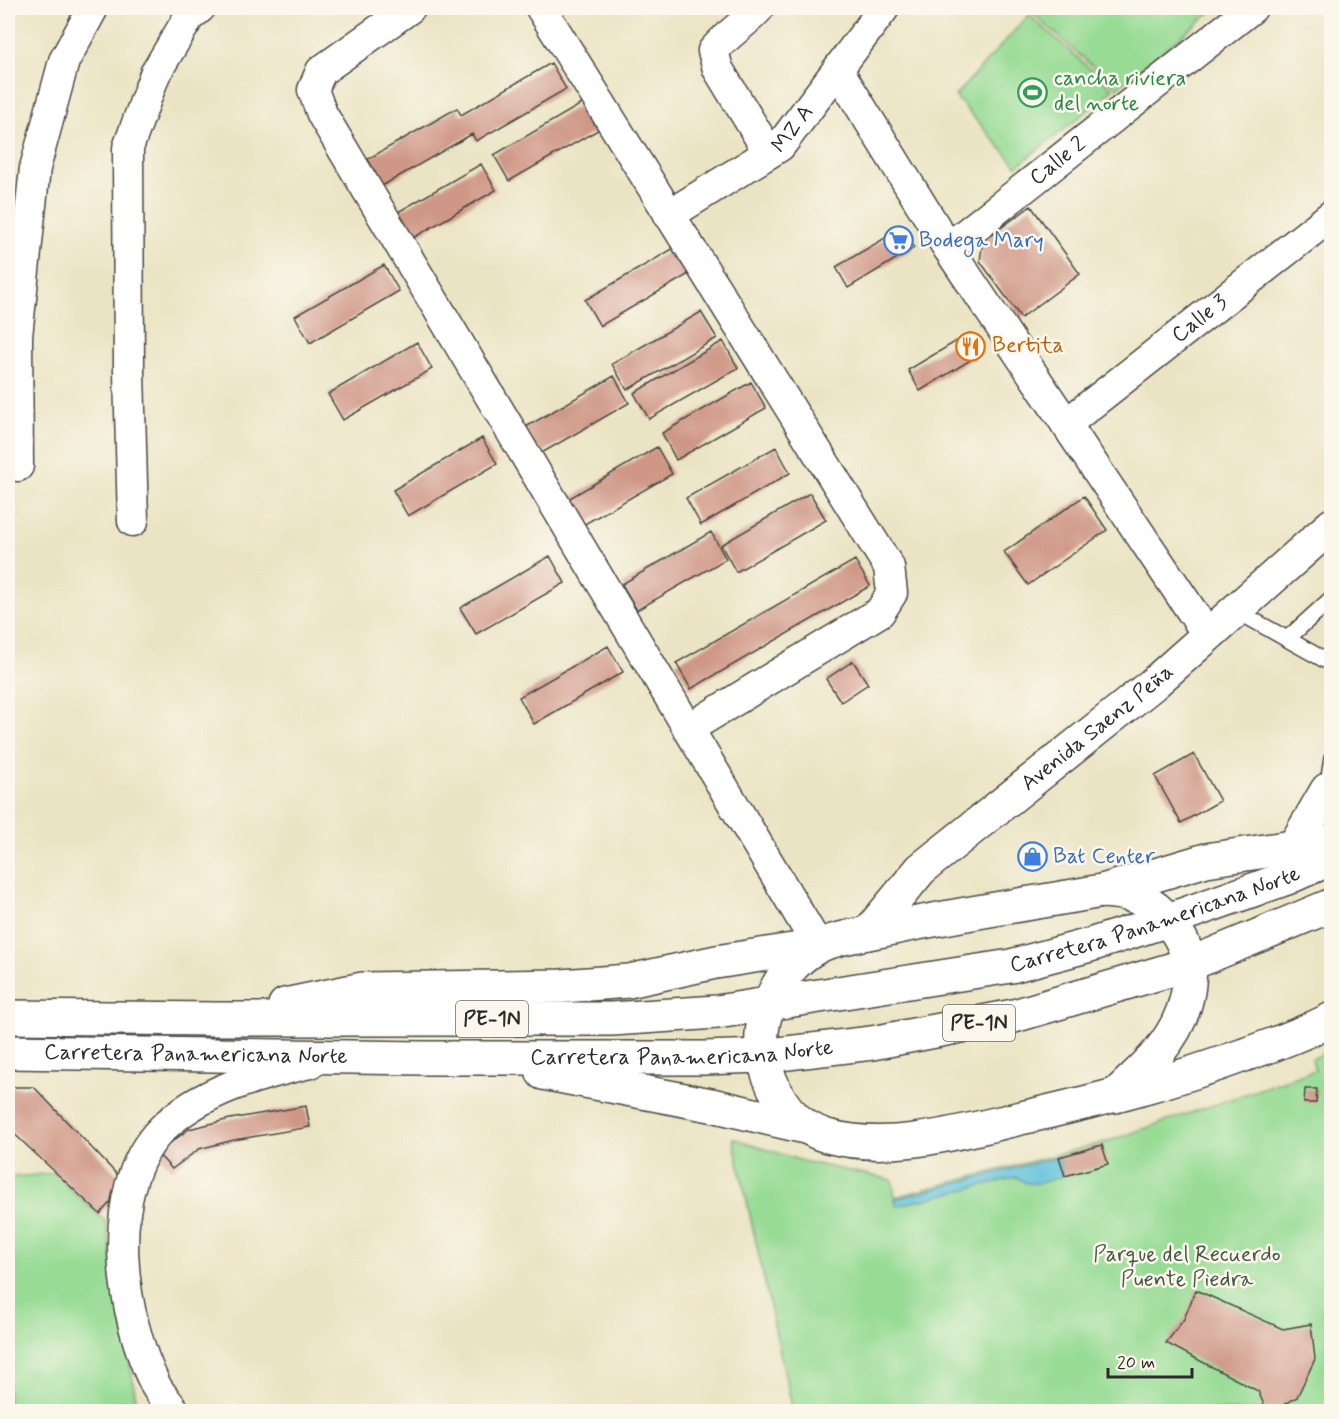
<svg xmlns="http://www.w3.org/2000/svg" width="1339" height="1419" viewBox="0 0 1339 1419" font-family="Mynerve,sans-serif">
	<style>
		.green { fill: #97db94; stroke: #618360; stroke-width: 1.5 }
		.water { fill: #5dc1db; stroke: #447683; stroke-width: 1.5 }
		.building { fill: #cf9786 }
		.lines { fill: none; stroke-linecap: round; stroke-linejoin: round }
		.service-casing { stroke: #484742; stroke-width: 18 }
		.minor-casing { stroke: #484742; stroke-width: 33 }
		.secondary-casing { stroke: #484742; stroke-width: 36 }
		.trunk-casing { stroke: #484742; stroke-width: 36 }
		.service { stroke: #fff; stroke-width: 15 }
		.minor { stroke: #fff; stroke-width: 30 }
		.secondary { stroke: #fff; stroke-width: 33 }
		.trunk { stroke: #fff; stroke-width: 33 }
		.labels { text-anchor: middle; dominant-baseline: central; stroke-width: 5; stroke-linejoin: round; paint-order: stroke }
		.shield { fill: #fbf7ec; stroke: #696865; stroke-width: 1.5 }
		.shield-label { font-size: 21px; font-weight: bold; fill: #2b2b2b }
		.leisure-label { font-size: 22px; fill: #27864d; stroke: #fbf7ec; text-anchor: start }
		.street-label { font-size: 22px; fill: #2b2b2b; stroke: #fbf7ec }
		.shop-label { font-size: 22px; fill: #366cbe; stroke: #fbf7ec; text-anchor: start }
		.food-label { font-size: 22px; fill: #c56008; stroke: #fbf7ec; text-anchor: start }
		.park-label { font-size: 22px; fill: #465745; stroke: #fbf7ec }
	</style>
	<rect width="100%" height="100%" fill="#fbf7ec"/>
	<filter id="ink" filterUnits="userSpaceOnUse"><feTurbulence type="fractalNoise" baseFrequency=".0167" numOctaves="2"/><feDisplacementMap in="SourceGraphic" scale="12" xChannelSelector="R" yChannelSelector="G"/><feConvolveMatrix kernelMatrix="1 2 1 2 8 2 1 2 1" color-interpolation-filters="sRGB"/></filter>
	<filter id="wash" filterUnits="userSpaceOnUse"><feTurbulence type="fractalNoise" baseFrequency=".008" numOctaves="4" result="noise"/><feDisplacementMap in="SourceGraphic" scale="24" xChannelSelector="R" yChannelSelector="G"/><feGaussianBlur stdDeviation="1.35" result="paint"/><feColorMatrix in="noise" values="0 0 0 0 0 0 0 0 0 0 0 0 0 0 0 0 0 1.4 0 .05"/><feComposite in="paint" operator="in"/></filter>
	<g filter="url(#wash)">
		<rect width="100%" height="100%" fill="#ebe4c4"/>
		<!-- green -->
		<path class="green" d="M1031,8H1216L1117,88L1029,10Z
			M1029,15L1113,89L1071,124L1017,166L955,96Z
			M1331,1050V1411H793L733,1138L802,1161L892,1180L895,1197L1106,1142L1315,1070L1312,1059Z
			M53,1173L106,1222L138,1411L8,1412V1178Z"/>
		<!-- water -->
		<path class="water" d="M1058,1157L1063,1176C1048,1180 1030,1190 1017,1177L896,1206L895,1199Z"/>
		<g id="blocks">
			<!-- building -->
			<path class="building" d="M551,63L566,89L476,141L472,134L382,186L368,159L457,108L461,115Z
				M583,103L598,130L509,181L494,155Z
				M481,164L496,190L406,242L391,216Z
				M1031,206L1080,274L1021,318L980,261L983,241Z
				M902,228L914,248L848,288L836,267Z
				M674,248L689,274L600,326L585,300Z
				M384,265L399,291L310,343L295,316Z
				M701,312L717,338L627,390L612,364Z
				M970,333L982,353L920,391L908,370Z
				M723,341L738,368L649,419L634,393Z
				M417,342L432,369L343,420L328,394Z
				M614,376L629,403L540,454L524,428Z
				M751,382L766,408L676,460L662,433Z
				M482,438L497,464L408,516L393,490Z
				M657,447L672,474L583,525L568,499Z
				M776,447L790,473L701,525L686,498Z
				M810,493L826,520L736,572L721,545Z
				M1084,496L1107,530L1028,585L1004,552Z
				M711,532L726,559L637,610L622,584Z
				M550,556L565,583L476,634L460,608Z
				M855,560L870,586L691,689L676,663Z
				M608,646L623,672L534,724L519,697Z
				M853,661L868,684L841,702L826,679Z
				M1194,754L1220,801L1181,823L1155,776Z
				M11,1087H34L126,1184L100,1214L8,1128V1088Z
				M1305,1089H1317L1316,1103H1304Z
				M306,1106L310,1127L234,1140L199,1149L172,1169L157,1153L189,1129L230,1119Z
				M1102,1145L1108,1164L1065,1176L1059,1157Z
				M1196,1290L1283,1329L1311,1324L1315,1359L1297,1397L1273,1412H1267L1258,1391L1166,1343L1184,1319Z"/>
		</g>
	</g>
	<g filter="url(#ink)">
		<use href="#blocks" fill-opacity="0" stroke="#484742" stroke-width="1.5"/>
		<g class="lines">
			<defs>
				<path id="service" d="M1235,610L1332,664
					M1287,639L1332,598
					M1327,790L1332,758"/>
				<g id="minor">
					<path d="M410,8L321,71L313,90L322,114L818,946"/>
					<path d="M541,8L889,567L892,593L880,612L688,729"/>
					<path d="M759,8C745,24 727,34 713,51L718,69L769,153"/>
					<path d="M838,70L948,248L1207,634"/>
					<path id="s1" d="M669,215L780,146L884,8"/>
					<path id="s2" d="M948,248L1252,8"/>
					<path id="s3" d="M1066,424L1332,215"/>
					<path d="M18,466L17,336L35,168L64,61L93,8"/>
					<path d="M133,521L129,372L128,148L155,74L189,17L200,8"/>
					<path d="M175,1412C169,1403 161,1395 156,1386C121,1317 102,1190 161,1130C199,1091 259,1075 310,1063"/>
				</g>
				<g id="secondary">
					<path d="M1294,847L1327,790L1332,787"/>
					<path id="s4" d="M868,933L921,869L1153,684L1332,525"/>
					<path d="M1115,1096C1129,1082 1145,1068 1158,1053C1189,1016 1204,963 1170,923C1152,900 1131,892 1102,891C1029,904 956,914 884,930C867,933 831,939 817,947C779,967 752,1022 765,1064C774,1096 793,1126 827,1136C893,1154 966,1130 1030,1116C1103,1099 1174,1081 1244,1055C1273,1045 1303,1034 1332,1019"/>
				</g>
				<g id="trunk">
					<path d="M1102,891L1206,860L1332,841"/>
					<path d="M285,1005L363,989L561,986L629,981L716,962L818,946"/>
					<path id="s5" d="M8,1017L216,1019H612L717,1012L1011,966L1090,945L1168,920L1287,878L1332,858"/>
					<path id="s6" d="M8,1052L422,1058H704L762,1056L872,1043L1014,1016L1190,964L1332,905"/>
					<path d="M543,1073L716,1106L805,1127"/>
				</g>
			</defs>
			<!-- service casing -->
			<use href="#service" class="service-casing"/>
			<!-- minor casing -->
			<use href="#minor" class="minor-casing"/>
			<!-- secondary casing -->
			<use href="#secondary" class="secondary-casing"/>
			<!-- trunk casing -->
			<use href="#trunk" class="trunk-casing"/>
			<!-- service -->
			<use href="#service" class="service"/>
			<!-- minor -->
			<use href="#minor" class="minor"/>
			<!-- secondary -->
			<use href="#secondary" class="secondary"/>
			<!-- trunk -->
			<use href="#trunk" class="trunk"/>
		</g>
	</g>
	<!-- icons -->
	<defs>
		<symbol id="stadium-ring" viewBox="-11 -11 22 22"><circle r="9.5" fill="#fbf7ec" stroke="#2e9e5b" stroke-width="1.5"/><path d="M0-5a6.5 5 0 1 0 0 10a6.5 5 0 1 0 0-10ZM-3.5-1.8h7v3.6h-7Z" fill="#2e9e5b"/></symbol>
		<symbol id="supermarket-ring" viewBox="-11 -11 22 22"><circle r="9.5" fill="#fbf7ec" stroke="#3f7fe0" stroke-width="1.5"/><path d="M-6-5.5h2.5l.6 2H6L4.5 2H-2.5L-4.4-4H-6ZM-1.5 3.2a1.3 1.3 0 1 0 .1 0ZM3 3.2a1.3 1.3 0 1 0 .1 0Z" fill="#3f7fe0"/></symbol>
		<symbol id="restaurant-ring" viewBox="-11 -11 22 22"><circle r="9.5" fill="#fbf7ec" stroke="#e8710a" stroke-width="1.5"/><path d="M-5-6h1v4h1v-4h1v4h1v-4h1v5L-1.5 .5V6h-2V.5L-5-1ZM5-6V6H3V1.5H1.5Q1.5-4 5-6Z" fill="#e8710a"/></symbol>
		<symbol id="shop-ring" viewBox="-11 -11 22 22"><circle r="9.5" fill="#fbf7ec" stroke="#3f7fe0" stroke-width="1.5"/><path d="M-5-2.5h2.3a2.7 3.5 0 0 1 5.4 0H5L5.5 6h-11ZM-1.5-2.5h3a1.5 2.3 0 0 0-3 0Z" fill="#3f7fe0"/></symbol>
	</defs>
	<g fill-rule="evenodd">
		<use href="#stadium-ring" x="1016" y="76" width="33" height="33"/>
		<use href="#supermarket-ring" x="882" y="224" width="33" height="33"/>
		<use href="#restaurant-ring" x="954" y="330" width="33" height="33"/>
		<use href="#shop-ring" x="1016" y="840" width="33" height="33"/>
	</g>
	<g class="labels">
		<!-- shield labels -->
		<g class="shield">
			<rect x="456" y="1001" width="72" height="36" rx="4.5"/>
			<rect x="943" y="1005" width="72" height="36" rx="4.5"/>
		</g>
		<g class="shield-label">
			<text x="492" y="1019">PE-1N</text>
			<text x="979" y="1023">PE-1N</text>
		</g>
		<!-- leisure labels -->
		<g class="leisure-label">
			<text x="1054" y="79">cancha riviera<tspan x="1054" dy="25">del norte</tspan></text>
		</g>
		<!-- street labels -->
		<g class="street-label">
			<text stroke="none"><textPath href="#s1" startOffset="152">MZ A</textPath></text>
			<text stroke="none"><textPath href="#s2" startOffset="140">Calle 2</textPath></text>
			<text stroke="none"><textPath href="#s3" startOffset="170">Calle 3</textPath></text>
			<text stroke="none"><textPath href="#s4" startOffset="309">Avenida Saenz Peña</textPath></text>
			<text stroke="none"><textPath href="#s5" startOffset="1158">Carretera Panamericana Norte</textPath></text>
			<text stroke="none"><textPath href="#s6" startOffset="674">Carretera Panamericana Norte</textPath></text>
			<text stroke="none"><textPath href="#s6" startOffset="188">Carretera Panamericana Norte</textPath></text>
		</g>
		<!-- shop labels -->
		<g class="shop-label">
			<text x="919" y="241">Bodega Mary</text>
			<text x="1053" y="857">Bat Center</text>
		</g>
		<!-- food labels -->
		<g class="food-label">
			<text x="992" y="346">Bertita</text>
		</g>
		<!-- park labels -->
		<g class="park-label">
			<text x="1187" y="1255">Parque del Recuerdo<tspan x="1187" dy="25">Puente Piedra</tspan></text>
		</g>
	</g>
	<!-- margin -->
	<rect width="1339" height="1419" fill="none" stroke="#fbf7ec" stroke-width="30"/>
	<!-- scale -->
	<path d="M1108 1368v9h84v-9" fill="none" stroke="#2b2b2b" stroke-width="3"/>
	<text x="1117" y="1368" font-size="18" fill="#2b2b2b" stroke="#fbf7ec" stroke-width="4.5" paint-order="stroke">20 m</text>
</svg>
